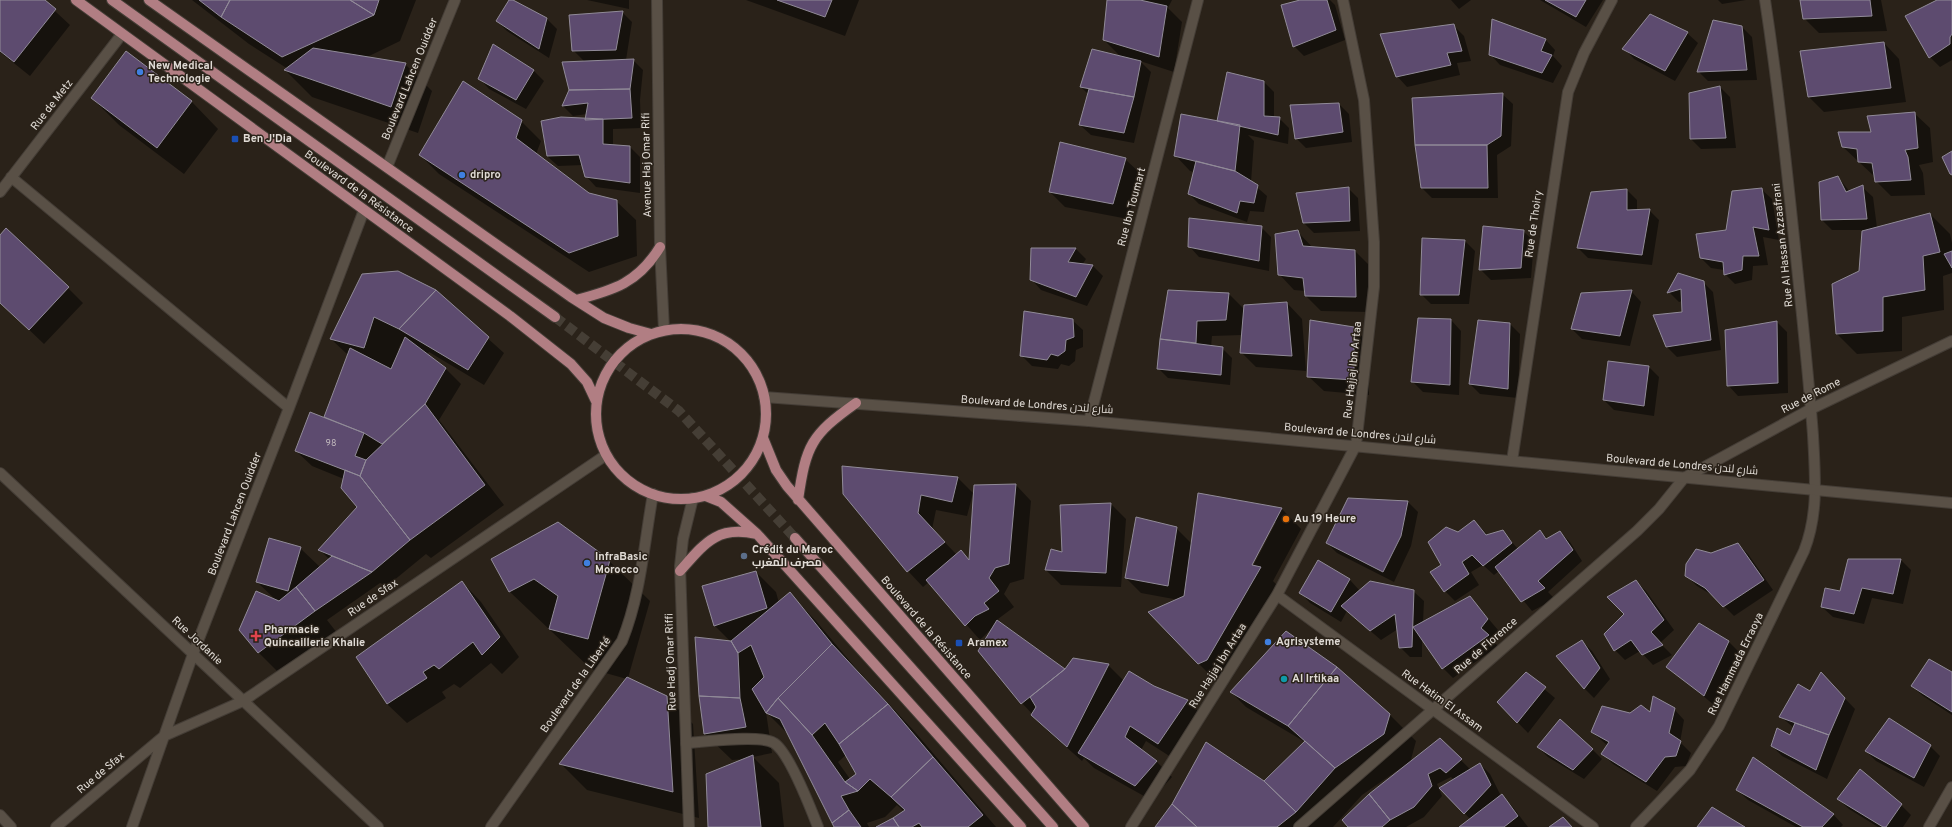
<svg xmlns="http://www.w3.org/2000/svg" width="1952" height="827" viewBox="0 0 1952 827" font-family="Overpass,Cairo,sans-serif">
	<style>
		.shadow { fill: #0007; fill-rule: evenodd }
		.building { fill: #5d4b6f; stroke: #918b98 }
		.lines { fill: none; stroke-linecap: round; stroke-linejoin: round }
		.primary-tunnel { stroke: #453e35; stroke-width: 10; stroke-dasharray: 10 5; stroke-linecap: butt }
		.street-casing { stroke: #443d36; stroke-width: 12 }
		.secondary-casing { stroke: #443d36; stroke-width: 12 }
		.primary-casing { stroke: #443d36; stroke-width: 12 }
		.street { stroke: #595046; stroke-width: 10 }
		.secondary { stroke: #595046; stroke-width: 10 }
		.primary { stroke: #b17e83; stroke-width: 10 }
		.shop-dot { fill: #3f7fe0; stroke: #2a2219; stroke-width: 1.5 }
		.transit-dot { fill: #1a4fb4; stroke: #2a2219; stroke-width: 1.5 }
		.food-dot { fill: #e8710a; stroke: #2a2219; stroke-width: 1.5 }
		.service-dot { fill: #5c6f8a; stroke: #2a2219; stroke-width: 1.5 }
		.health-dot { fill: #e0444e; stroke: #2a2219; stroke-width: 1.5 }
		.culture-dot { fill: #0f9aa8; stroke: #2a2219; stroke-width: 1.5 }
		.labels { text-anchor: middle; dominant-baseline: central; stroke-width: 3; stroke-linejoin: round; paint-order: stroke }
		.number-label { font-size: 9px; fill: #bfb7bc }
		.poi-label { font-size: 11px; font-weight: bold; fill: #e0dbd5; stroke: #2a2219; text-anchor: start }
		.street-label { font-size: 11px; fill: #e0dbd5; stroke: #2a2219 }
	</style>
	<rect width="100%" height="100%" fill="#2a2219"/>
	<!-- shadow -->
	<path class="shadow" d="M0,0H43L70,25L30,76L0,52Z
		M192,0H416L400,41L365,58L405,64L432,91L418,133L312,97L286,71L288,69L249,44Z
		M510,0L547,19L557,29L549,58L507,31L497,21Z
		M587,0H629V9Z
		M746,0H859L845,36Z
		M1108,0H1172L1168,8L1182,22L1174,72L1140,61L1151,72L1134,143L1091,135L1080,125L1088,94L1081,87L1121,57L1104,40Z
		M1305,0H1330L1335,5L1345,40L1304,56L1294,46Z
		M1451,0H1471L1459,9Z
		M1540,0H1603L1586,27Z
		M1718,0H1746L1722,4Z
		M1801,0H1881L1887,31L1819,33L1804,18Z
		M1939,0H1952V60L1940,67L1930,57Z
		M622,12L632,22L626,60H633L643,70L640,100L641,128L613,129V146L630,147L640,157V193L596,187L586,176L583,165L558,166L547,156L586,121L587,114L573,116L563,106L585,62L573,50Z
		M1651,15L1687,33L1698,43L1675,81L1634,59L1624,48Z
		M1453,25L1464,36L1471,61L1457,63L1460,75L1407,87L1397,76Z
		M1742,27L1752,37L1757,80L1708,81L1698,71Z
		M1545,39L1555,50L1553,56L1562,66L1553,83L1500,65L1490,54Z
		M1884,43L1899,59L1906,102L1824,112L1809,97L1801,52Z
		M493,45L534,71L544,81L526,109L489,89L479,78Z
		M126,52L192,102L218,129L184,174L119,125L92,98Z
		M1264,82L1274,92V117L1279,118L1289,128L1288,144L1248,135L1254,141L1251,182L1267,196L1264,212L1250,211L1247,222L1199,204L1189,194L1194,172L1190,171L1175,155L1221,122Z
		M1720,87L1730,97L1736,148L1701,149L1691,139Z
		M1502,94L1513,104L1511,146L1497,155L1498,198H1432L1422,188L1416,145Z
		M1339,104L1349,114L1352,142L1306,148L1296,138Z
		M1914,113L1930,128L1933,162L1919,165L1923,173L1925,195L1891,196L1876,181L1875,177L1843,147Z
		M521,121L541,141L536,154L589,194L616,201L636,220L637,256L589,272L439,174L420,155Z
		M1125,159L1141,174L1128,219L1065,207L1050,192Z
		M1838,177L1850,192L1862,187L1873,197L1877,228L1930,214L1950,234L1952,243V273L1943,276L1944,310L1902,317V351L1857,354L1837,334L1860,272L1867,230H1832L1822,220Z
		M1348,188L1358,198L1360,231L1314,233L1304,223Z
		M1761,189L1772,199L1779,240L1763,237L1768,265L1753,266L1752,280L1735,284L1725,274L1724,270L1711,268L1701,258L1727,231Z
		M1627,190L1637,200V211L1649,210L1659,220L1652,265L1588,258L1578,248Z
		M1261,227L1271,237L1269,271L1199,257L1189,246Z
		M1297,231L1313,248L1355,251L1370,266V312L1321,311L1306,296L1305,291L1294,290L1279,274Z
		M1523,231L1534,241L1531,278L1491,280L1480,269Z
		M0,237L68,288L83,303L44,344L0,302Z
		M1423,240L1465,241L1475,251L1469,304H1431L1421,294Z
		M1032,249H1076L1086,259L1082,265L1093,266L1103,276L1087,306L1041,290L1031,279Z
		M363,275L435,291L504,353L484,385L429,352L427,355L446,369L461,384L439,420L504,505L431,558L426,554L387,586L380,583L327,620L341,638L285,679L258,652L277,601L257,582L300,548L320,567L329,559L320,550L358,507L344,479L312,466L296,451L324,418L348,355L331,339ZM401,343L403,344L400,351L398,350Z
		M1703,282L1713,292L1721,350L1677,357L1667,347L1683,312L1682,301L1679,302L1669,292Z
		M1631,291L1641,302L1630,346L1582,339L1572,329Z
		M1229,294L1245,310L1287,303L1302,319L1306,371L1256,367L1241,352L1242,335L1212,336L1211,347L1222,348L1232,358L1230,385L1168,378L1158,368L1161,339Z
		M1072,320L1083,330V347L1076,350L1075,361L1069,366L1061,364L1058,369L1032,366L1021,355Z
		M1451,320L1461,331L1459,395L1423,392L1413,382Z
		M1479,321L1510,324L1520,334L1518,398L1480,394L1470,384Z
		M1310,322L1354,328L1369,343V395L1324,391L1308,376Z
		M1777,322L1787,332L1788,393L1738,396L1728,385Z
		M1649,367L1659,377L1654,416L1614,410L1604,400Z
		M958,478L973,493L967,516L936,510L932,529L957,555L961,551L970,561L975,486L1016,485L1031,501L1024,579L1010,583L1004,594L1014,607L998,619L1002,625L1065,671L1108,665L1124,681L1154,687L1188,701L1203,716L1174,759L1146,741L1141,750L1157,762L1172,777L1151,800L1094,768L1084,758L1082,761L1047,730L1022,703L991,629L980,640L929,582L923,587L908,571L844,494Z
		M1198,494L1282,509L1301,529L1273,581L1280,588L1218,683L1198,663L1179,600L1141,593L1126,578L1176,528L1192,544ZM1274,522H1276L1251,570L1249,569Z
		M1349,499L1408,502L1418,512L1411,546L1394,582L1337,553L1327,543Z
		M1111,504L1126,519L1121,587L1061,585L1046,570L1051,550L1063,554L1061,506Z
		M1474,521L1488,535L1502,531L1518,549L1540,531L1548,539L1560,532L1570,542L1582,561L1548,592L1555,599L1532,611L1499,571L1494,575L1483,565L1471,572L1479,585L1455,601L1445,591L1443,566L1458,533Z
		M1738,544L1748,554L1773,590L1734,616L1715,597L1697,586L1686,575L1711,554Z
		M493,559L609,561L650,601L628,678L666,697L693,724L699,818L587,790L560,763L627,679L591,669L510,592Z
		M1849,560H1901L1911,570L1903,604L1872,598L1864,624L1833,617L1822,607L1840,592Z
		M1319,561L1350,580L1360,591H1413L1424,601L1423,622L1470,597L1498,630L1491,639L1498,646L1453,678L1443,668L1422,639V657H1410L1400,647L1398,629L1381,640L1347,611L1341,622L1310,603L1300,592Z
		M756,572L776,592L779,603L790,594L816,621L859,672L915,732L996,827H878L905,812L897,805L885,817L867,823L869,827H835L789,735L766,712L772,753L753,757L779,783L784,827H709L746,759L732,760L705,734L731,642L715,626ZM846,755L857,774L850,779L838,762Z
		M1636,581L1646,591L1674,630L1660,643L1672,655L1653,665L1640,651L1625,660L1615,650Z
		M462,582L481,602L519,657L502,674L491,663L460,688L454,684L442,692L446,698L407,723L387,704Z
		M1582,641L1592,651L1610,679L1594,698L1584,688Z
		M1729,642L1739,652L1715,706L1668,666Z
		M1952,673V715L1923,696L1912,686Z
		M1526,674L1555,698L1528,733L1498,702Z
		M1831,684L1855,709L1827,779L1782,756L1772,746L1790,736L1794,728L1780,716L1811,692Z
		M1231,692L1389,714L1416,741L1410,763L1440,740L1471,770L1480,764L1490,774L1501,796L1512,806L1528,827H1461L1471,820L1441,788L1454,780L1451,777L1437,784L1442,796L1424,817L1406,827H1350L1409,764L1408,763L1362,795L1333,827H1157L1264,782L1305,742L1246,707Z
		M1674,709L1684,720L1680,742L1691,753L1686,766L1675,767L1657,791L1613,764L1603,754L1608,746L1592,732L1630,714H1651Z
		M1930,746L1940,756L1924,787L1876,761L1866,751Z
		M1538,747L1592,749L1602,759L1584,779L1548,757Z
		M1737,790L1833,814L1843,825L1841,827H1796L1748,800Z
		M1838,799L1901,805L1911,815L1903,827H1878L1849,809Z"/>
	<!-- building -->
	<path class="building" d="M0,0H45L56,9L14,62L0,51Z
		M199,0H230L221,17Z
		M230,0H350L374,15L282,57L221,17Z
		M350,0H379L374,15Z
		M509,0H513L547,18L539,49L496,21Z
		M777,0H832L825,17Z
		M1107,0H1140L1167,6L1159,57L1103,40Z
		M1300,0H1327L1336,30L1293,47L1281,5Z
		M1545,0H1586L1576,17Z
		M1800,0H1870L1872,16L1803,19Z
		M1937,0H1952V34L1950,37V44L1929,58L1905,16Z
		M623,11L616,50L572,51L569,15Z
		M1650,14L1688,32L1665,71L1622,49Z
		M1492,19L1546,39L1541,51L1552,55L1542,73L1489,55Z
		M1713,20L1742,26L1747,70L1697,72Z
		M1454,24L1462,51L1447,53L1451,65L1396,77L1380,34Z
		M1884,42L1891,88L1808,97L1800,51Z
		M493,44L534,70L516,100L478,79Z
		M313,48L406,63L391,107L284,70Z
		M1092,49L1141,61L1134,97L1080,87Z
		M126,51L192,101L157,148L91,98Z
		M634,59L630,89L569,90L562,62Z
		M1227,72L1264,81V116L1280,117L1278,135L1217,121Z
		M463,81L522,120L516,138L589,193L617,200L618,236L569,253L419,155Z
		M1720,86L1726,138L1690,139L1689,93Z
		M630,89L632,118L585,120L588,103L562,106L569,90Z
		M1089,89L1134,97L1124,133L1079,125Z
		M1503,93L1501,136L1487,145H1415L1412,98Z
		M1339,103L1343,132L1295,139L1290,105Z
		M1915,112L1918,148L1905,150L1908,157L1911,180L1875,182L1872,163L1858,162L1857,149L1842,147L1838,132H1871L1867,116Z
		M1181,114L1240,125L1235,171L1174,156Z
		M561,117L603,119V144L630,146V183L585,177L579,155L547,156L541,121Z
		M1060,142L1126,158L1113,204L1049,192Z
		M1415,145H1487L1488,188H1421Z
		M1952,151V175L1950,174L1942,157Z
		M1196,161L1235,171L1258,185L1254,203L1240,201L1237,213L1188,194Z
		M1838,176L1846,192L1863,185L1867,219L1821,220L1819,182Z
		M1349,187L1350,221L1303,223L1296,193Z
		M1762,188L1769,230L1753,227L1759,256H1743L1742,270L1724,275L1723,262L1700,258L1696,234L1726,230L1732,191Z
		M1627,189V210L1650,209L1642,255L1577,248L1591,192Z
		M1930,213L1940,252L1923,256L1925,290L1883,297V331L1836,334L1832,284L1859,271L1862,231Z
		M1189,218L1262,226L1259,261L1188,247Z
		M1483,226L1524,230L1521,268L1479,270Z
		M6,228L69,287L29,330L0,303V235Z
		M1298,230L1303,246L1355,250L1356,297L1305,296L1303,278L1278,275L1275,234Z
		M1422,238L1465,240L1459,295H1420Z
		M1031,248H1076L1068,262L1093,265L1076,297L1030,280Z
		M1952,251V268L1944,254Z
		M398,271L436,290L399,329L374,317L364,348L330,339L362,274Z
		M1678,273L1704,281L1711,340L1666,347L1653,315L1682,312L1681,289L1667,293Z
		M436,290L489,337L468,370L399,329Z
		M1168,290L1229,293L1226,320L1197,321L1196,343L1160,339Z
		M1632,290L1620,336L1571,329L1581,293Z
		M1287,302L1292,356L1240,353L1244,305Z
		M1024,311L1073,319L1074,337L1066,340L1065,351L1058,356L1051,354L1047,360L1020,356Z
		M1418,318L1451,319L1450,385L1411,382Z
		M1310,320L1354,327V380L1307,377Z
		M1478,320L1510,323L1508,389L1469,384Z
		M1777,321L1778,383L1727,386L1725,330Z
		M405,337L446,368L425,404L382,444L364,433L324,417L350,348L391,369Z
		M1160,339L1223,347L1221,375L1157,369Z
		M1608,361L1649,366L1644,406L1603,400Z
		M425,404L485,485L410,540L360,476L366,460Z
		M310,412L364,433L355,456L366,460L360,476L295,451Z
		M842,466L958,477L952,502L921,495L918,513L945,542L907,572L843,494Z
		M345,470L360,476L410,540L372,572L318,550L357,507L341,488Z
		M1016,484L1009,564L995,568L989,578L999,591L984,603L989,609L975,616L965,626L926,580L961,550L969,560L974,485Z
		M1198,493L1282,508L1252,565L1261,567L1207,660L1198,664L1148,612L1184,596Z
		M1348,498L1408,501L1401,536L1383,572L1326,543Z
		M1111,503L1106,573L1045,570L1051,549L1062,552L1060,505Z
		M1136,517L1177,527L1168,586L1125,578Z
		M1474,520L1486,535L1503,530L1512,543L1483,566L1472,555L1462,562L1469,574L1444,592L1430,572L1441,565L1428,542L1446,527L1458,532Z
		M558,522L610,560L588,639L549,629L558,596L534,579L509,592L491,559Z
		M1540,530L1546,539L1560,531L1573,550L1538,581L1545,588L1521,602L1495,567Z
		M269,538L301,547L288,591L256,582Z
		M1738,543L1764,580L1723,607L1705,588L1685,576L1686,564L1696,549L1711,553Z
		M332,556L372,572L315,611L296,587Z
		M1848,559H1901L1893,594L1862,588L1854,614L1821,607L1825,588L1840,591Z
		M1318,560L1350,579L1331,612L1299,593Z
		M756,571L767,608L714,626L702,586Z
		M1636,580L1664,620L1651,632L1663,645L1642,655L1631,640L1614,651L1604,634L1624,614L1607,597Z
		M462,581L500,637L482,655L473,642L439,669L434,665L423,672L427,678L387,704L356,657Z
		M1370,581L1414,590L1412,647L1399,648L1395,614L1370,631L1341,606Z
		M296,587L315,611L258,653L239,630L256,591L279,601Z
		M790,592L832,644L778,698L766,713L752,689L764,677L751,645L738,653L731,641Z
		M1470,596L1488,619L1481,628L1489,635L1442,669L1413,627Z
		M997,620L1065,669L1021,704L978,651Z
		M1699,623L1729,641L1704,696L1666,667Z
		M1286,631L1337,667L1288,726L1230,692Z
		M695,637L731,641L738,653L740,698L699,696Z
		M1582,640L1600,668L1584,689L1556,656Z
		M832,644L888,704L839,744L825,723L812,735L778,698Z
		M1073,658L1109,664L1067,747L1031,715L1036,707L1030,697L1065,669Z
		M1929,659L1952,672V712L1911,686Z
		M1337,667L1390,714L1384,734L1335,768L1288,726Z
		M1129,671L1154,686L1188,700L1158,744L1130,726L1125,737L1157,761L1135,786L1078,753Z
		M1526,672L1546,687L1517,723L1497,702Z
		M1821,672L1845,698L1829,735L1779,717L1798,684L1810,691Z
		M627,677L667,696L673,792L559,764Z
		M699,696L740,698L746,727L704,734Z
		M1653,696L1675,708L1669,733L1681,741L1676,756L1665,757L1646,782L1601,754L1609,742L1591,732L1602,706L1630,713L1641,705L1650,712Z
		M778,698L812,735L845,782L858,791L841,796L849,810L832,823L780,719L766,713Z
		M888,704L933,757L891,797L870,779L858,791L845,782L856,774L839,744Z
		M1889,718L1931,745L1914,778L1865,751Z
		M1560,719L1593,749L1573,770L1537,747Z
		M1795,723L1829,735L1816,770L1771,746L1777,728L1790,735Z
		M1440,738L1462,759L1446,773L1440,768L1428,774L1432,786L1414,807L1390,820L1369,794Z
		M1305,741L1335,768L1296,812L1264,781Z
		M1206,742L1264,781L1296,812L1277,827H1197L1172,804Z
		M753,755L761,827H708L706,774Z
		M933,757L983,815L968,827H922L919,823L912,827H899L893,818L905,810L891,797Z
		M1753,757L1834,814L1822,827H1803L1736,790Z
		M1480,763L1491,785L1464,814L1439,788Z
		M1860,769L1902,804L1886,827H1883L1837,799Z
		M1369,794L1390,820L1382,827H1348L1342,820Z
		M1502,794L1518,816L1504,827H1459Z
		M1172,804L1197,827H1155Z
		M1712,807L1745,827H1697Z
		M849,810L861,827H834L832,823Z
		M1563,817L1572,827H1549Z
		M893,818L899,827H876Z"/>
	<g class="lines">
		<!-- primary-tunnel -->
		<path class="primary-tunnel" d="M555,317L679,411L795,538"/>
		<defs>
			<path id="street" d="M387,167L455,0
				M11,177L289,408
				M0,192L122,34
				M1089,421L1198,0
				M1512,461L1568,92L1584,53L1612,0
				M0,473L378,827
				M1277,595L1593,827
				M686,743C704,742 760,734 774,743C789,752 811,809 818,827
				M0,815L11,827
				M56,827L164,736L243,701L606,455
				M132,827L193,654L289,408L364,210
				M491,827L622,641C641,594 644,544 653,494
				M1131,827L1277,595L1356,445L1374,287V242L1364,100L1343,0
				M1299,827L1637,531L1659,509L1684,478L1811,409L1952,341
				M1636,827L1690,770L1719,726L1804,551C1819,513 1815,475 1813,435C1810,395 1806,355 1802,315C1791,210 1781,105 1765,0
				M1929,827L1952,787"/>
			<path id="secondary" d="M657,0L660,247L664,330
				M764,397L1089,421L1952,503
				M689,827L680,566L683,539L693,498"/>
			<path id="primary" d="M76,0L510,316L571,364L587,382L596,401
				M112,0L555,317
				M149,0L571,297L604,318L629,328L651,334
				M576,300C614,290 638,283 660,247
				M596 414a85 85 0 1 1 170 0a85 85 0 1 1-170 0Z
				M763,438L776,470L787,486L1084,827
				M706,496L721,502L757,534L1021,827
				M798,500C806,445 811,435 856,403
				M795,538L1053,827
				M680,571C704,544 717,525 756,534"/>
		</defs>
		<!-- street casing -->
		<use href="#street" class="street-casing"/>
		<!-- secondary casing -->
		<use href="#secondary" class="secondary-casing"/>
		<!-- primary casing -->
		<use href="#primary" class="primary-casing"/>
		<!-- street -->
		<use href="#street" class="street"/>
		<!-- secondary -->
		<use href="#secondary" class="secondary"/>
		<!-- primary -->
		<use href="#primary" class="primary"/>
	</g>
	<!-- markers -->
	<g class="shop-dot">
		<circle cx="140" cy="72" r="4"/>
		<circle cx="462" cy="175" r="4"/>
		<circle cx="587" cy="563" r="4"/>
		<circle cx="1268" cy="642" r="4"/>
	</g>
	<g class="transit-dot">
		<rect x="231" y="135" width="8" height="8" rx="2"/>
		<rect x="955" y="639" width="8" height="8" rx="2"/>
	</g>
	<circle class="food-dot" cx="1286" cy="519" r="4"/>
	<circle class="service-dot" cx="744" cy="556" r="4"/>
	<path class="health-dot" d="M254 630h4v4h4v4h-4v4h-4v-4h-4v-4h4z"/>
	<circle class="culture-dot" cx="1284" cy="679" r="4"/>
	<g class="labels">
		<!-- number labels -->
		<g class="number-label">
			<text x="331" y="443">98</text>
		</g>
		<!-- poi labels -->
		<g class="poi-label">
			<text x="148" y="66">New Medical<tspan x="148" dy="13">Technologie</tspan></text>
			<text x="243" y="139">Ben J'Dia</text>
			<text x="470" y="175">dripro</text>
			<text x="1294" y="519">Au 19 Heure</text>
			<text x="752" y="550">Crédit du Maroc<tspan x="752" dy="13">مصرف المغرب</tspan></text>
			<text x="595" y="557">InfraBasic<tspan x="595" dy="13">Morocco</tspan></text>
			<text x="264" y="630">Pharmacie<tspan x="264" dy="13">Quincaillerie Khalie</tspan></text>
			<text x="1276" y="642">Agrisysteme</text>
			<text x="967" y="643">Aramex</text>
			<text x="1292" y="679">Al Irtikaa</text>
		</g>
		<!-- street labels -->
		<g class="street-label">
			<text transform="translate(410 79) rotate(-68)">Boulevard Lahcen Ouidder</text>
			<text transform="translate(52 105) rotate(-52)">Rue de Metz</text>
			<text transform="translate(647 165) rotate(-91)">Avenue Haj Omar Rifi</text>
			<text transform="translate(359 192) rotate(36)">Boulevard de la Résistance</text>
			<text transform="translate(1132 207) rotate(-75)">Rue Ibn Toumart</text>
			<text transform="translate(1534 224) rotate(-82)">Rue de Thoiry</text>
			<text transform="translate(1783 245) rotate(-96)">Rue Al Hassan Azzaafrani</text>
			<text transform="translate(1353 370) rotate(-84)">Rue Hajjaj Ibn Artaa</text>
			<text transform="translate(1811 396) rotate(-27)">Rue de Rome</text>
			<text transform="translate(1037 405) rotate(4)">Boulevard de Londres شارع لندن</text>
			<text transform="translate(1360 434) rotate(5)">Boulevard de Londres شارع لندن</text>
			<text transform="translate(1682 465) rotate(5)">Boulevard de Londres شارع لندن</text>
			<text transform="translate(235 514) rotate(-69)">Boulevard Lahcen Ouidder</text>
			<text transform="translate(373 598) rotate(-34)">Rue de Sfax</text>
			<text transform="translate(926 628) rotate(49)">Boulevard de la Résistance</text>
			<text transform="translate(197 641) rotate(43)">Rue Jordanie</text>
			<text transform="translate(1486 646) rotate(-41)">Rue de Florence</text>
			<text transform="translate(671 662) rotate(-92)">Rue Hadj Omar Riffi</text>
			<text transform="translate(1736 664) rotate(-64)">Rue Hammada Erraoya</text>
			<text transform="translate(1218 666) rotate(-58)">Rue Hajjaj Ibn Artaa</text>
			<text transform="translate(576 685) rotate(-55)">Boulevard de la Liberté</text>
			<text transform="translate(1442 701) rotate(36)">Rue Hatim El Assam</text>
			<text transform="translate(101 773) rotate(-40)">Rue de Sfax</text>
		</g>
	</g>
</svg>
